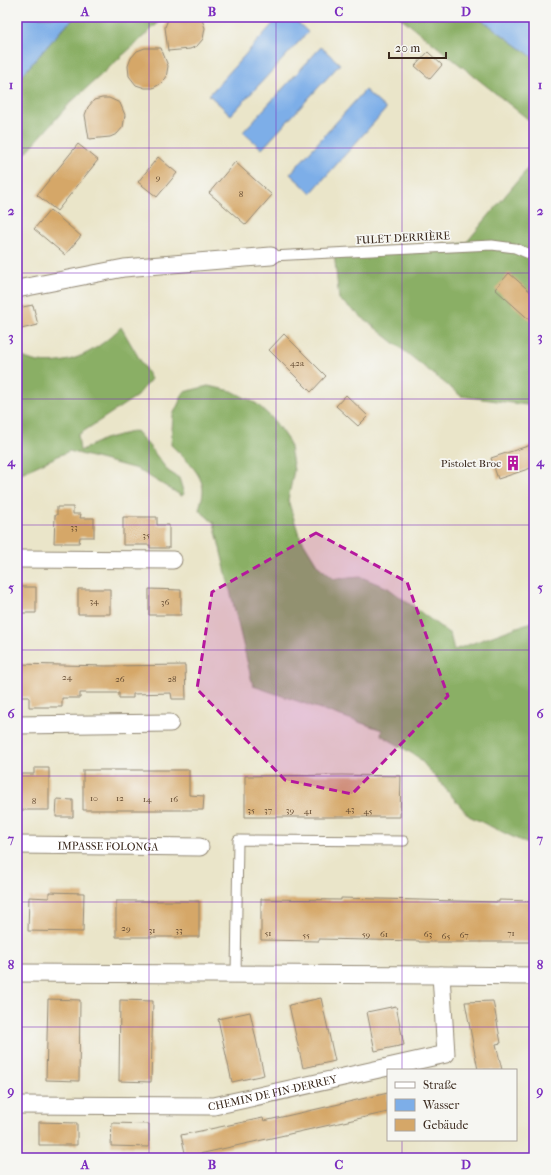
<svg xmlns="http://www.w3.org/2000/svg" width="551" height="1175" viewBox="0 0 551 1175" font-family="'IM FELL French Canon',serif">
	<style>
		.forest { fill: #8aaf65; stroke: #626c42 }
		.water { fill: #7daee8; stroke: #5c6c83 }
		.building { fill: #d5a768 }
		.lines { fill: none; stroke-linecap: round; stroke-linejoin: round }
		.service-casing { stroke: #928874; stroke-width: 11 }
		.minor-casing { stroke: #928874; stroke-width: 19 }
		.service { stroke: #fff; stroke-width: 9 }
		.minor { stroke: #fff; stroke-width: 17 }
		.marked { fill: #b5179e; fill-opacity: 0.2; stroke: #b5179e; stroke-width: 3; stroke-dasharray: 8 5; stroke-linejoin: round }
		.grid { fill: none; stroke: #7b2cbf; stroke-width: 1; stroke-opacity: 0.55 }
		.labels { text-anchor: middle; dominant-baseline: central; stroke-width: 3.5; stroke-linejoin: round; paint-order: stroke }
		.number-label { font-size: 9px; fill: #624930 }
		.street-label { font-size: 11px; fill: #3b2a1e; stroke: #f6f6f2 }
		.poi-label { font-size: 11px; fill: #3b2a1e; stroke: #f6f6f2; text-anchor: end }
		.neatline { fill: none; stroke: #7b2cbf; stroke-width: 1.5 }
		.grid-label { font-size: 13px; text-anchor: middle; font-weight: bold; fill: #7b2cbf }
	</style>
	<rect width="100%" height="100%" fill="#f6f6f2"/>
	<filter id="ink" filterUnits="userSpaceOnUse"><feTurbulence type="fractalNoise" baseFrequency=".025" numOctaves="2"/><feDisplacementMap in="SourceGraphic" scale="8" xChannelSelector="R" yChannelSelector="G"/><feConvolveMatrix kernelMatrix="1 2 1 2 8 2 1 2 1" color-interpolation-filters="sRGB"/></filter>
	<filter id="wash" filterUnits="userSpaceOnUse"><feTurbulence type="fractalNoise" baseFrequency=".012" numOctaves="4" result="noise"/><feDisplacementMap in="SourceGraphic" scale="16" xChannelSelector="R" yChannelSelector="G"/><feGaussianBlur stdDeviation="0.9" result="paint"/><feColorMatrix in="noise" values="0 0 0 0 0 0 0 0 0 0 0 0 0 0 0 0 0 1.4 0 .05"/><feComposite in="paint" operator="in"/></filter>
	<g filter="url(#wash)">
		<rect width="100%" height="100%" fill="#eae5c9"/>
		<!-- forest -->
		<path class="forest" d="M76,17H165L70,103L17,163V81L64,27Z
			M400,17H478L534,58V124Z
			M534,161V406L461,396L339,299L334,252L466,243Z
			M121,327L151,379L137,396L78,435L80,451L104,439L136,431L150,447L168,471L179,478L184,494L182,496L137,469L69,451L17,475V355C24,357 31,361 38,362C72,366 98,350 121,327Z
			M208,386L232,391L257,404L273,419L289,442L294,470L288,500L293,516L299,535L318,566L334,579L361,577L388,588L450,634L454,650L534,621V847L469,816L418,757L381,735L382,730L253,686L214,523L199,510C200,504 203,497 203,491C203,473 183,457 171,445L173,415L184,392Z"/>
		<!-- water -->
		<path class="water" d="M17,17H76L64,27L17,81Z
			M279,17H292L308,32L231,115L209,95Z
			M478,17H534V58Z
			M321,47L340,64L262,149L243,132Z
			M365,90L386,109L311,193L290,174Z"/>
		<g id="blocks">
			<!-- building -->
			<path class="building" d="M169,17H201L205,28L203,39L197,46L190,49L168,51L165,27Z
				M145,48H161L168,66L166,78L160,84L153,88H145L136,85L129,76L128,66L131,58L137,51Z
				M428,52L442,65L430,79L415,66Z
				M102,98H109L120,103L125,115L123,127L117,134L110,137L89,139L85,115L88,107L94,100Z
				M78,144L98,160L57,211L37,195Z
				M158,157L177,173L157,197L138,182Z
				M235,162L272,195L246,225L209,193Z
				M50,210L81,236L65,255L34,229Z
				M509,273L534,295V324L495,289Z
				M33,305L38,325L17,330V308Z
				M284,334L326,376L311,392L269,350Z
				M346,395L368,416L358,426L336,406Z
				M534,444V467L498,479L491,458Z
				M57,507H73V514H81L80,518H94V537H80L79,543H54L55,515H57Z
				M123,517H157V525H169V548H150V545H123Z
				M17,587H36V613H17Z
				M78,589H110V614H78Z
				M149,589L181,590V615H149Z
				M17,664L106,666L185,665L186,699H172L171,693L133,694V698H119V693H80V698H62V707H29V697H17Z
				M34,768H49V810H17V774H34Z
				M83,770H189V795L204,796L203,810H83Z
				M342,775L401,776L400,817H245V776Z
				M57,799L73,800V817H56Z
				M49,892L84,893L83,932L28,931L29,897L49,898Z
				M341,898L499,902V900L534,901V942H419V941L319,939V941L261,940V899L341,900Z
				M116,901H199V937H116Z
				M321,998L335,1061L303,1068L289,1005Z
				M48,999L80,1000L79,1081L46,1080Z
				M120,1000L153,1001L151,1082L119,1081Z
				M493,1001L501,1043L496,1044L502,1070H478L465,1002Z
				M396,1006L404,1045L375,1051L367,1012Z
				M250,1012L264,1075L232,1082L218,1019Z
				M388,1093V1112L186,1157L181,1135L263,1118L264,1121Z
				M39,1122L77,1123V1145H39Z
				M112,1123L149,1124V1147L111,1146Z"/>
		</g>
	</g>
	<g filter="url(#ink)">
		<use href="#blocks" fill-opacity="0" stroke="#928874" stroke-width="1"/>
		<g class="lines">
			<defs>
				<path id="service" d="M271,256L492,245L515,248L534,256
					M236,974L238,840L404,841"/>
				<g id="minor">
					<path d="M17,289L124,268L271,256"/>
					<path d="M17,559L173,560"/>
					<path d="M17,725L170,723"/>
					<path id="s1" d="M17,845L200,847"/>
					<path d="M17,973L441,975L534,976"/>
					<path id="s2" d="M17,1105L214,1106L446,1054L441,975"/>
				</g>
			</defs>
			<!-- service casing -->
			<use href="#service" class="service-casing"/>
			<!-- minor casing -->
			<use href="#minor" class="minor-casing"/>
			<!-- service -->
			<use href="#service" class="service"/>
			<!-- minor -->
			<use href="#minor" class="minor"/>
		</g>
	</g>
	<!-- marked area -->
	<path class="marked" d="M316,533L407,582L448,696L352,794L285,780L197,689L212,592Z"/>
	<!-- grid -->
	<path class="grid" d="M149,17V1158M276,17V1158M402,17V1070M17,148H534M17,273H534M17,399H534M17,525H534M17,650H534M17,776H534M17,902H534M17,1027H534M402,1140V1158"/>
	<!-- icons -->
	<defs>
		<symbol id="building-bare" viewBox="-9 -9 18 18"><path d="M-4-6H4V6H1V3H-1V6H-4ZM-2.5-4.3h1.7v1.8h-1.7ZM.8-4.3h1.7v1.8H.8ZM-2.5-1h1.7V.8h-1.7ZM.8-1h1.7V.8H.8Z" fill="#b5179e" stroke="#f6f6f2" stroke-width="2.5" paint-order="stroke"/></symbol>
	</defs>
	<g fill-rule="evenodd">
		<use href="#building-bare" x="502" y="452" width="22" height="22"/>
	</g>
	<g class="labels">
		<!-- number labels -->
		<g class="number-label">
			<text x="158" y="177">9</text>
			<text x="241" y="194">8</text>
			<text x="297" y="363">42a</text>
			<text x="74" y="527">33</text>
			<text x="146" y="535">35</text>
			<text x="94" y="601">34</text>
			<text x="165" y="602">36</text>
			<text x="67" y="677">24</text>
			<text x="120" y="679">26</text>
			<text x="172" y="679">28</text>
			<text x="94" y="798">10</text>
			<text x="120" y="798">12</text>
			<text x="147" y="799">14</text>
			<text x="174" y="799">16</text>
			<text x="34" y="801">8</text>
			<text x="350" y="809">43</text>
			<text x="251" y="810">35</text>
			<text x="268" y="810">37</text>
			<text x="290" y="810">39</text>
			<text x="308" y="811">41</text>
			<text x="368" y="811">45</text>
			<text x="126" y="928">29</text>
			<text x="152" y="930">31</text>
			<text x="179" y="930">33</text>
			<text x="268" y="933">51</text>
			<text x="511" y="933">71</text>
			<text x="366" y="934">59</text>
			<text x="384" y="934">61</text>
			<text x="428" y="934">63</text>
			<text x="306" y="935">55</text>
			<text x="464" y="935">67</text>
			<text x="446" y="936">65</text>
		</g>
		<!-- street labels -->
		<g class="street-label">
			<text transform="translate(403 238) rotate(-3)">FULET DERRIÈRE</text>
			<text stroke="none"><textPath href="#s1" startOffset="91">IMPASSE FOLONGA</textPath></text>
			<text stroke="none"><textPath href="#s2" startOffset="257">CHEMIN DE FIN-DERREY</textPath></text>
		</g>
		<!-- poi labels -->
		<g class="poi-label">
			<text x="501" y="463">Pistolet Broc</text>
		</g>
	</g>
	<!-- margin -->
	<rect width="551" height="1175" fill="none" stroke="#f6f6f2" stroke-width="44"/>
	<!-- legend -->
	<rect x="387" y="1069" width="130" height="72" fill="#f6f6f2" stroke="#aba49d"/>
	<rect x="395" y="1082" width="20" height="6" fill="#ffffff" stroke="#aba49d"/>
	<text x="423" y="1089" font-size="12" fill="#3b2a1e">Straße</text>
	<rect x="395" y="1099" width="20" height="12" fill="#7daee8" stroke="#aba49d"/>
	<text x="423" y="1109" font-size="12" fill="#3b2a1e">Wasser</text>
	<rect x="395" y="1119" width="20" height="12" fill="#d5a768" stroke="#aba49d"/>
	<text x="423" y="1129" font-size="12" fill="#3b2a1e">Gebäude</text>
	<!-- scale -->
	<path d="M389 52v6h57v-6" fill="none" stroke="#3b2a1e" stroke-width="2"/>
	<text x="395" y="52" font-size="12" fill="#3b2a1e" stroke="#f6f6f2" stroke-width="3" paint-order="stroke">20 m</text>
	<rect x="22" y="22" width="507" height="1131" class="neatline"/>
	<g class="grid-label">
		<text x="85" y="16">A</text>
		<text x="212" y="16">B</text>
		<text x="339" y="16">C</text>
		<text x="466" y="16">D</text>
		<text x="11" y="89">1</text>
		<text x="540" y="89">1</text>
		<text x="11" y="215">2</text>
		<text x="540" y="215">2</text>
		<text x="11" y="341">3</text>
		<text x="540" y="341">3</text>
		<text x="11" y="466">4</text>
		<text x="540" y="466">4</text>
		<text x="11" y="592">5</text>
		<text x="540" y="592">5</text>
		<text x="11" y="718">6</text>
		<text x="540" y="718">6</text>
		<text x="11" y="843">7</text>
		<text x="540" y="843">7</text>
		<text x="11" y="969">8</text>
		<text x="540" y="969">8</text>
		<text x="11" y="1095">9</text>
		<text x="540" y="1095">9</text>
		<text x="85" y="1169">A</text>
		<text x="212" y="1169">B</text>
		<text x="339" y="1169">C</text>
		<text x="466" y="1169">D</text>
	</g>
</svg>
